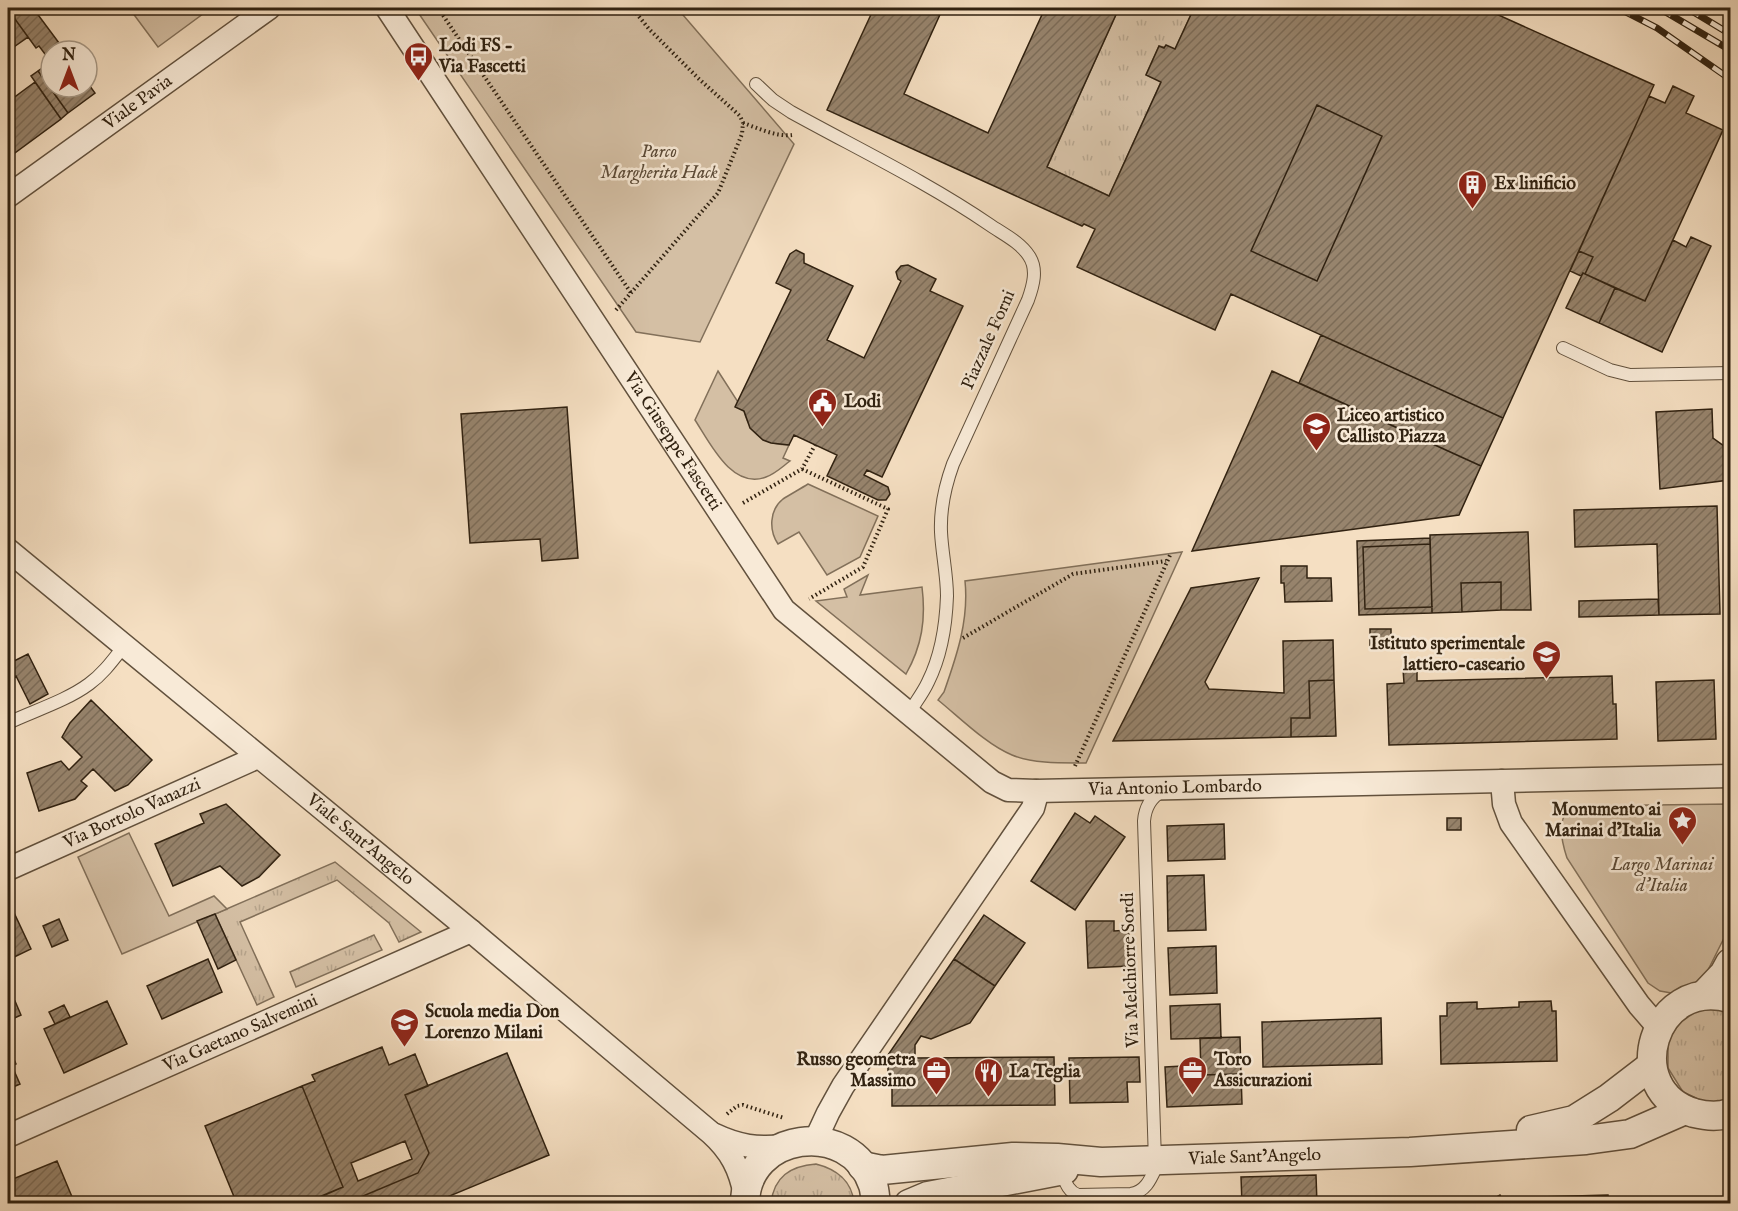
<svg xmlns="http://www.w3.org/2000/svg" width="1738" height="1211" viewBox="0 0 1738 1211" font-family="'IM FELL English',serif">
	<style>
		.grass { fill: url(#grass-tufts); stroke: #82705a; stroke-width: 1.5 }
		.green { fill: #d4bfa4; stroke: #82705a; stroke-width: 1.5 }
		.building { fill: url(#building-hatch); stroke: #312211; stroke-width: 1.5; fill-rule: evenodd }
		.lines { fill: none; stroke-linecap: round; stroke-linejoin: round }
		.service-casing { stroke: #62513d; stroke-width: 14 }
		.minor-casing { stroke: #62513d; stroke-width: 25 }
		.tertiary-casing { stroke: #62513d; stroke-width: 31 }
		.path { stroke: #312211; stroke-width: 4; stroke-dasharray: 1.5 3; stroke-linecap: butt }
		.service { stroke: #f8ead7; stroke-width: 12 }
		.minor { stroke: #f8ead7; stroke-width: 22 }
		.tertiary { stroke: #f8ead7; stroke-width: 28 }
		.rail-casing { stroke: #312211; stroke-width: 7 }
		.rail { stroke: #f8ead7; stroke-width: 4.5; stroke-dasharray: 14; stroke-linecap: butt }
		.labels { text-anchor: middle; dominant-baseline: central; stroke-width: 5; stroke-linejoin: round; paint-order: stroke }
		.poi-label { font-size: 18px; font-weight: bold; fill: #312211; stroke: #f8ead7; text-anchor: start }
		.street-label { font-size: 18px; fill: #312211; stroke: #f8ead7 }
		.park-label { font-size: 18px; font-style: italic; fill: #5a4936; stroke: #f8ead7 }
	</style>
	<defs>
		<pattern id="grass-tufts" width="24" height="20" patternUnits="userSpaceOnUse" patternTransform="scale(1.5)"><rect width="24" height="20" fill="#d4bfa4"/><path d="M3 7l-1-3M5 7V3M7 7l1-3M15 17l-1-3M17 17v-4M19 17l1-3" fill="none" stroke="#b6a48c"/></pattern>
		<pattern id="building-hatch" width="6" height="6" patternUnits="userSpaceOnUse" patternTransform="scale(1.5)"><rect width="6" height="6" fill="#97846d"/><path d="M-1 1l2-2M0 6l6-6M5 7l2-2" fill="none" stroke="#7c6c58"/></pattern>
	</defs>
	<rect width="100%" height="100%" fill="#f5dfc2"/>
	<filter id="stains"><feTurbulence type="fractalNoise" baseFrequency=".00333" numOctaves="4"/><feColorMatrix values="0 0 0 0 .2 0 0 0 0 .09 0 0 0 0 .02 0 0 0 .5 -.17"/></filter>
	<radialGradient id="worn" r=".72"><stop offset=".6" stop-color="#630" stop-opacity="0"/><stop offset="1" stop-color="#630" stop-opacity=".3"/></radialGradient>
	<!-- grass -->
	<path class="grass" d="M1119,8H1194L1175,49L1159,46L1146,75L1161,82L1109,196L1047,167Z
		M335,862L421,932L399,942L389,923L337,880L240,922L274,997L257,1005L215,914Z
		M374,935L382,950L296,987L290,972Z
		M1710,1005L1730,1008V1101L1709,1104L1683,1092L1668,1068V1040L1684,1016Z
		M816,1164C836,1169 852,1181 854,1203H771C774,1177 790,1166 816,1164Z"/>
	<!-- green -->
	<path class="green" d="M129,8H211L158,47Z
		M415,8H677L794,144L700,342L636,332Z
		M718,371L738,402L736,407L744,411C750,434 766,445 789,445L783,458L790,461C782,467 775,474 766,477C732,490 710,443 695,420Z
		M808,484L878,516L860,557L827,575L799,532L778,544C769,531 769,510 783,499C791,494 800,489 808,484Z
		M1182,552L1086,763C1062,763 1034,764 1012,755C987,745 959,717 938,700L944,692C957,655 969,620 965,581Z
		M868,575L860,595L922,587C926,619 922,646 906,674L816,601L847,597L844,589Z
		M1730,804V924L1728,930L1707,972L1693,988L1677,994L1660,991L1648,983L1567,858C1563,846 1556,822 1568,811C1570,809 1573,808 1576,806Z
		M129,833L169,916L214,896L227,909L122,954L78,857Z"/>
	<!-- building -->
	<path class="building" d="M8,8H22L12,15L28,37L11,49L8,43Z
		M22,8H33L65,51H51V87H87V82L95,93L68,113L38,71L51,62L39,46L36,48L12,15Z
		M874,8H1119L1047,167L1109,196L1161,82L1146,75L1159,46L1164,48L1166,45L1175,49L1194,8H1483L1654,85L1503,418L1231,294L1215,330L1077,267L1095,229L1084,224L1082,226L827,110ZM1317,105L1382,136L1317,281L1251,251Z
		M943,8H1045L988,133L904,94Z
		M38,71L68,113L61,119L31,76Z
		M35,82L61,119L8,158V102Z
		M1673,86L1694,96L1686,113L1723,130L1645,301L1585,274L1593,257L1579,251L1649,96L1665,103Z
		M1317,105L1382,136L1317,281L1251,251Z
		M1691,237L1711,246L1662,352L1599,323L1615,288L1645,301L1673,240L1686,247Z
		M796,250L804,254V263L853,286L827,340L864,358L901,281L898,279L896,272L901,266L908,265L936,279L930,291L963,306L882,477L867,470L864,475L888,487L890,494L886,500H878L827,476L837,455L794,435L789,445L771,443L763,440L750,428L744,411L735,407L791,290L776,283L790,254Z
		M1579,251L1593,257L1585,274L1583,273L1581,276L1570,271Z
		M1583,273L1615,288L1599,323L1566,308Z
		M1321,335L1503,418L1481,466L1299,383Z
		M1272,371L1481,466L1459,515L1192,551Z
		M567,407L578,558L542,561L540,539L470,543L461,414Z
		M1712,409L1713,438L1728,449L1729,480L1660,489L1656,412Z
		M1717,506L1720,614L1659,615L1657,544L1575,547L1574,510Z
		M1528,532L1531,610H1501V582L1461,583L1462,612L1432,613L1430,535Z
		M1430,538V544L1363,547L1365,609L1432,607V613L1359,615L1357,541Z
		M1430,544L1432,607L1365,609L1363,547Z
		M1281,566H1307V578H1331L1332,601L1285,602L1284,583H1281Z
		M1259,578L1205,682L1209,689L1284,693L1283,641L1333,640L1334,680L1309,681L1310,718H1291V737L1113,741L1191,588Z
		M1501,582V610L1462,612L1461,583Z
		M1658,599L1659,615L1579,617V601Z
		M1370,629H1391V649H1370Z
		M28,654L48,694L30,704L16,676L10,679L8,673V664Z
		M1403,669H1417V681L1612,676L1613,704H1616L1617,739L1389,745L1387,684L1404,683Z
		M1334,680L1336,736L1291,737V718H1310L1309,681Z
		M1714,680L1716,739L1658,741L1656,682Z
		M91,700L152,760L128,785L115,791L93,769L81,781L87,786L75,799L39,811L27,773L61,761L69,770L82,757L62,737L70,723Z
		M226,804L280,855L259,877L242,886L220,866L173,886L155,844L204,823L200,814Z
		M1075,813L1090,823L1095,816L1125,837L1075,910L1031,881Z
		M1447,818H1461V830H1447Z
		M1224,824L1225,859L1168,861L1167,826Z
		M1204,875L1206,930L1168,931L1167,876Z
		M8,902H9L31,949L8,960Z
		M215,914L236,960L218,969L197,921Z
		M984,915L1025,943L995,986L954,959Z
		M59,919L68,940L52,947L43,926Z
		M1086,921H1114V931L1129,930L1130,966L1088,968Z
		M1216,946L1217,993L1170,995L1168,948Z
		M208,959L222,992L162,1019L147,986Z
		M954,959L995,986L970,1023L931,1039L921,1036L915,1045V1058L1054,1057L1055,1105L892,1106V1079H888V1055Z
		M15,1001L21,1015L8,1021V1004Z
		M107,1001L127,1044L64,1073L44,1029Z
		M1551,1001L1552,1011H1556L1557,1061L1441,1064L1440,1016H1447V1003L1477,1002V1009L1519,1007V1002Z
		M1220,1004L1221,1038L1171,1039L1170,1006Z
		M64,1005L70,1017L55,1024L49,1012Z
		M1381,1018L1382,1064L1263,1067L1262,1022Z
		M1240,1037L1241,1074L1201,1075L1200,1038Z
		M8,1046L16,1064L12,1066L20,1084L8,1089Z
		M382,1047L389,1065L415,1054L428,1086L405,1095L429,1153L418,1173L344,1204H313L312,1200L343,1187L302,1086L315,1081L312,1075ZM405,1141L412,1159L358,1181L351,1163Z
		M507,1053L549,1155L447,1197L444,1204H344L418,1173L429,1153L405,1095Z
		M1139,1057L1140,1082H1127L1128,1102L1070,1103L1069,1058Z
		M1201,1065V1075L1241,1074L1242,1104L1167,1107L1165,1067Z
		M302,1086L343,1187L304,1204H237L205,1126Z
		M57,1161L75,1204H8V1181Z
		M1316,1175L1317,1204H1242L1241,1177Z
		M1500,1195L1503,1201L1498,1204H1494L1491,1200Z
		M1608,1195L1609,1204H1540L1539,1197Z"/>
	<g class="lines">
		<defs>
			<path id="service" d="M756,84L773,100L791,112C858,149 927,182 990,225C1003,234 1020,242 1029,256C1038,269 1033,286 1028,300L953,464C945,486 940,507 941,532C942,553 947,575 947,596C946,625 941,656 928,682C923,693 915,703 909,713
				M1563,348L1610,370L1630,375L1730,373
				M8,723C33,711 66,701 89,684C103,674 113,660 124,646
				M1155,1161L1144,821C1145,808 1150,798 1162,791
				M1061,1171C1065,1180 1067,1191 1078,1195L1131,1194C1148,1191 1152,1175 1159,1161"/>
			<g id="minor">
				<path id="s1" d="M387,8L784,610L992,782L1008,790L1036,791L1730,776"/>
				<path id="s2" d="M8,196L269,8"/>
				<path id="s3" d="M8,550L471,931L711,1133C731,1151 740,1169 745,1195"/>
				<path d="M1502,781L1504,804L1511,823L1639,1005L1658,1027"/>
				<path id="s4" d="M8,869L258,757"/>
				<path d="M715,1135C738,1146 758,1149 783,1146"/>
				<path id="s5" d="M8,1136L471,931"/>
				<path d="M815,1141L828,1113L843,1086L1033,808L1036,797V791"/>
			</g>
			<g id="tertiary">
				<path d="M1704,995L1724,974L1730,963"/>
				<path d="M1730,998C1653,976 1619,1090 1694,1113C1706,1116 1719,1117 1730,1113"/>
				<path d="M1531,1130L1574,1120L1609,1098L1652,1065"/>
				<path id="s6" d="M862,1166L882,1170L1013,1157L1057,1158L1101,1162L1410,1152L1586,1140L1630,1134L1685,1110"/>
				<path d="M745,1204C745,1132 850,1117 873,1185C875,1191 875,1198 876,1204"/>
				<path d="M909,1204L928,1196L1064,1170"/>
			</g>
		</defs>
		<!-- service casing -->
		<use href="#service" class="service-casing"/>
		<!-- minor casing -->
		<use href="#minor" class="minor-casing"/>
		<!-- tertiary casing -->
		<use href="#tertiary" class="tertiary-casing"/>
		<!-- path -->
		<path class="path" d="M438,8L631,293
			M743,123C758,128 776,137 792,135
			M616,310L718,193L742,134L743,123L740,116L698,78L649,29L632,8
			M802,469L888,509L863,567L809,599
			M743,503L802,469L815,445
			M963,638L1073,574L1166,561
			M1075,766L1171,553
			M727,1114L737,1106L743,1105L784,1118"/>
		<!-- service -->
		<use href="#service" class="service"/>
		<!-- minor -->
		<use href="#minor" class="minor"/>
		<!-- tertiary -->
		<use href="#tertiary" class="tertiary"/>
		<defs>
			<path id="rail" d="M1618,8L1657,28L1730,79
				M1659,8L1730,50
				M1687,8L1730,34"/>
		</defs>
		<!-- rail casing -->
		<use href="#rail" class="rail-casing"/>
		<!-- rail -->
		<use href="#rail" class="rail"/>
	</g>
	<!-- icons -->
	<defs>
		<symbol id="bus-pin" viewBox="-11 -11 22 30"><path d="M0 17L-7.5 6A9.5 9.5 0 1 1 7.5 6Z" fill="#8f2418" stroke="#f8ead7"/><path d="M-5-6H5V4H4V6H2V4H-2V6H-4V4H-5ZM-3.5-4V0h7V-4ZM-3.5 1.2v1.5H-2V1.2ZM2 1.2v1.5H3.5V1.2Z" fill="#fff"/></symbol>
		<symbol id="building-pin" viewBox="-11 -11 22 30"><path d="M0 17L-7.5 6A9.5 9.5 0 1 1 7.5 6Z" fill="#8f2418" stroke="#f8ead7"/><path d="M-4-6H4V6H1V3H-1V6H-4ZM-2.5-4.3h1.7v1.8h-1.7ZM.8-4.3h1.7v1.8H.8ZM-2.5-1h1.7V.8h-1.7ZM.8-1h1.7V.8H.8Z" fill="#fff"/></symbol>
		<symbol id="civic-pin" viewBox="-11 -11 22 30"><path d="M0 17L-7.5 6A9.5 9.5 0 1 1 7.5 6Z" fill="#8f2418" stroke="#f8ead7"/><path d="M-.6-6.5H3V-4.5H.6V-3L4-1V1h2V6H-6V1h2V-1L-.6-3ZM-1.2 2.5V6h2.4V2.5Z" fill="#fff"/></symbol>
		<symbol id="school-pin" viewBox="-11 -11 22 30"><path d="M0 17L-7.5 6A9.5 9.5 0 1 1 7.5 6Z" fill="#8f2418" stroke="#f8ead7"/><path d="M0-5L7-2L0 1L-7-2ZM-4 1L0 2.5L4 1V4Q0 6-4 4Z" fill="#fff"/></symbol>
		<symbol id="sight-pin" viewBox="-11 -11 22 30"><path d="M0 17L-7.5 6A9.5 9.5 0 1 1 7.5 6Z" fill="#8f2418" stroke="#f8ead7"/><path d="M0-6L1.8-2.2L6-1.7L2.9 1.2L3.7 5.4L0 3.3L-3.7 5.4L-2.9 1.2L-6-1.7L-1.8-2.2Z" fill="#fff"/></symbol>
		<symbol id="office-pin" viewBox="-11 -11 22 30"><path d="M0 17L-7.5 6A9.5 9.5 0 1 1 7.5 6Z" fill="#8f2418" stroke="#f8ead7"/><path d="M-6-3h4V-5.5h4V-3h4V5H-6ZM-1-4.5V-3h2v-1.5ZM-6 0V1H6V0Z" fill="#fff"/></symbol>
		<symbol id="restaurant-pin" viewBox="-11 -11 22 30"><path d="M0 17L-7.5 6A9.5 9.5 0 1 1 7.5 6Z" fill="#8f2418" stroke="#f8ead7"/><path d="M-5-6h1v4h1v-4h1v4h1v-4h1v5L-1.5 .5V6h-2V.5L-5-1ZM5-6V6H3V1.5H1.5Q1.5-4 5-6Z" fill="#fff"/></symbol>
	</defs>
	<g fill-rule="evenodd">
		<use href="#bus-pin" x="402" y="40" width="33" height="45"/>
		<use href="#building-pin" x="1456" y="168" width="33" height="45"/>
		<use href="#civic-pin" x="806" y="386" width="33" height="45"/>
		<use href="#school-pin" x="1300" y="410" width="33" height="45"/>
		<use href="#school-pin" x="1530" y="638" width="33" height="45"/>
		<use href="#sight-pin" x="1666" y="804" width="33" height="45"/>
		<use href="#school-pin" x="388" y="1006" width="33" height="45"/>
		<use href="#office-pin" x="920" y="1054" width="33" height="45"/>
		<use href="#office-pin" x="1176" y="1054" width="33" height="45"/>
		<use href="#restaurant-pin" x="972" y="1056" width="33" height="45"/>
	</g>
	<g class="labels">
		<!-- poi labels -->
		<g class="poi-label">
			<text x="439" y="46">Lodi FS -<tspan x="439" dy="21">Via Fascetti</tspan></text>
			<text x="1494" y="184">Ex linificio</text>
			<text x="844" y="402">Lodi</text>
			<text x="1337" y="416">Liceo artistico<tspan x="1337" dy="21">Callisto Piazza</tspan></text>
			<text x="1525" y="644" text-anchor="end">Istituto sperimentale<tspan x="1525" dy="21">lattiero-caseario</tspan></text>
			<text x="1661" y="810" text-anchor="end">Monumento ai<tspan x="1661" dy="21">Marinai d’Italia</tspan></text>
			<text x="425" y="1012">Scuola media Don<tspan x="425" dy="21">Lorenzo Milani</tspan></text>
			<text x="916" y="1060" text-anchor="end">Russo geometra<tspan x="916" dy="21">Massimo</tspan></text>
			<text x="1214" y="1060">Toro<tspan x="1214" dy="21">Assicurazioni</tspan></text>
			<text x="1009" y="1072">La Teglia</text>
		</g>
		<!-- street labels -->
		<g class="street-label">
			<text stroke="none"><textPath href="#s2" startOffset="160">Viale Pavia</textPath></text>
			<text transform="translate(989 340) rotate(-66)">Piazzale Forni</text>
			<text stroke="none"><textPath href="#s1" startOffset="519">Via Giuseppe Fascetti</textPath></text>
			<text stroke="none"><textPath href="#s1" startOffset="1176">Via Antonio Lombardo</textPath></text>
			<text stroke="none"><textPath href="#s4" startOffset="136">Via Bortolo Vanazzi</textPath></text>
			<text stroke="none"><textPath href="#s3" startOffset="456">Viale Sant'Angelo</textPath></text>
			<text transform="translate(1131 970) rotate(-92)">Via Melchiorre Sordi</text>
			<text stroke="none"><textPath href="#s5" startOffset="254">Via Gaetano Salvemini</textPath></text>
			<text stroke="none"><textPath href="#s6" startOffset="394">Viale Sant’Angelo</textPath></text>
		</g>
		<!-- park labels -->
		<g class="park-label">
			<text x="659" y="152">Parco<tspan x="659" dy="21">Margherita Hack</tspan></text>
			<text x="1662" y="865">Largo Marinai<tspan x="1662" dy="21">d'Italia</tspan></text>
		</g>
	</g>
	<!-- margin -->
	<rect width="1738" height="1211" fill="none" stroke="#f5dfc2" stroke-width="30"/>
	<rect x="9" y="9" width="1720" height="1193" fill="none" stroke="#312211" stroke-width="3"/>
	<rect x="15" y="15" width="1708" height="1181" fill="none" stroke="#312211" stroke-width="1.5"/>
	<!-- north arrow -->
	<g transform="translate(69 69)"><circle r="28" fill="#f8ead7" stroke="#a89a88" stroke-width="1.5"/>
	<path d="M0-4.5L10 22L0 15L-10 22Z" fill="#8f2418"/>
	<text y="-9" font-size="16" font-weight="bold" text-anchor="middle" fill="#312211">N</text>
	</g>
	<rect width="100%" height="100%" filter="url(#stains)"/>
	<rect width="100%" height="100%" fill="url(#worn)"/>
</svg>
